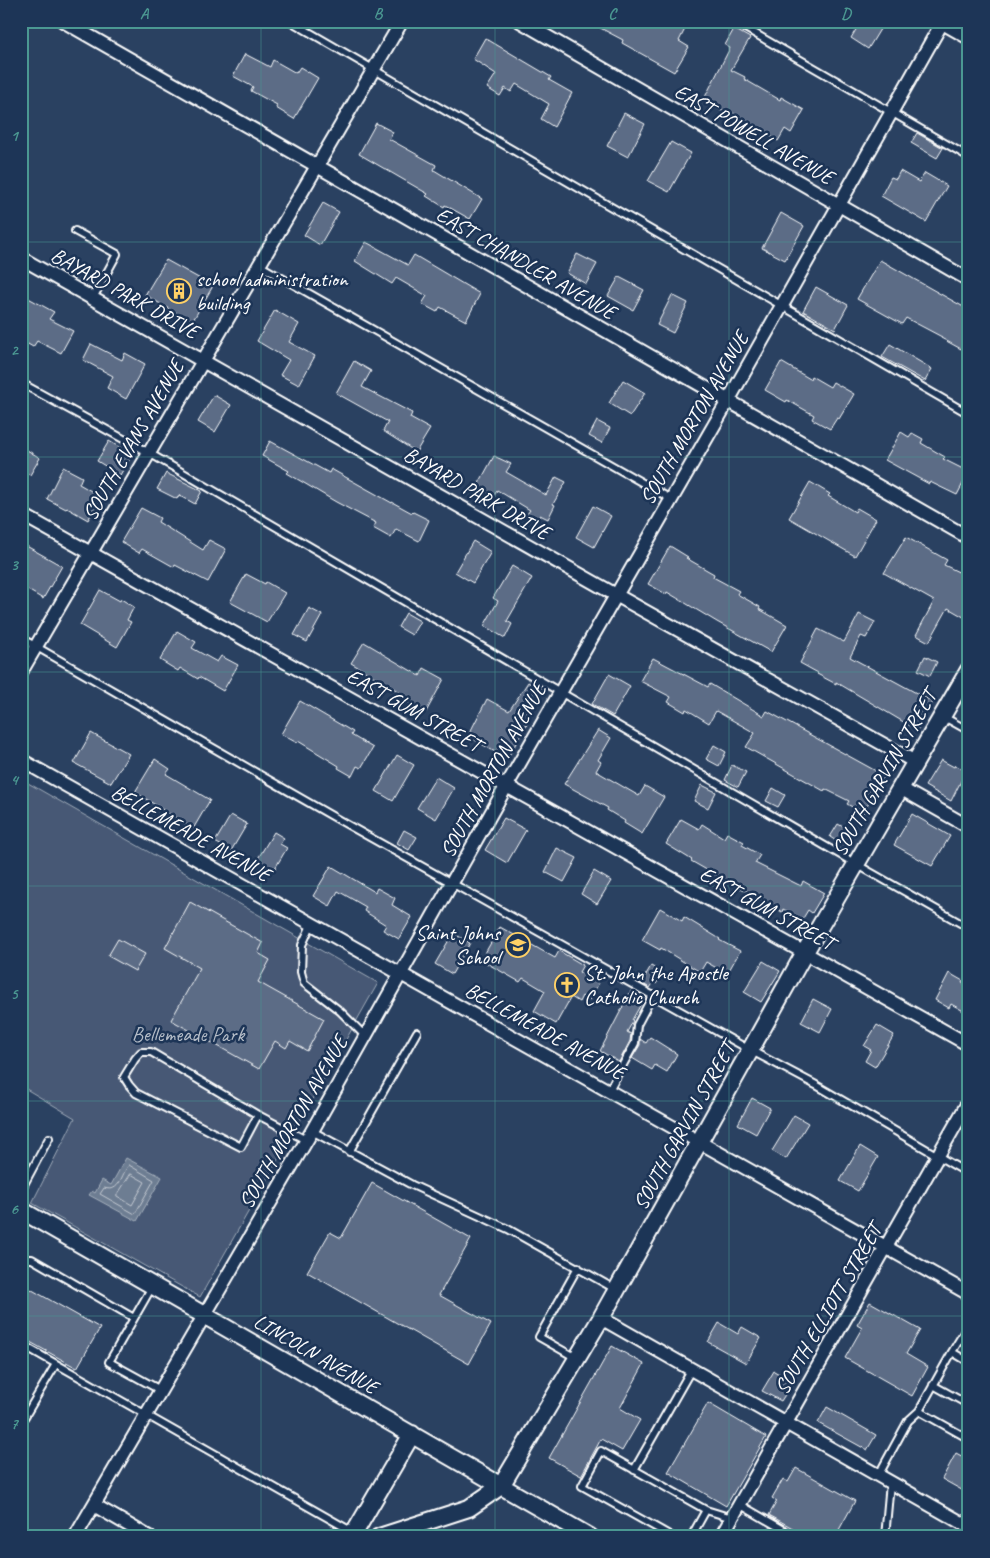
<svg xmlns="http://www.w3.org/2000/svg" width="990" height="1558" viewBox="0 0 990 1558" font-family="Caveat,sans-serif">
	<style>
		.green { fill: #465975; stroke: #a2acba }
		.water { fill: #6d7d92; stroke: #a7b1be }
		.lines { fill: none; stroke-linecap: round; stroke-linejoin: round }
		.shore { stroke: #c5cbd3; stroke-width: 1 }
		.building { fill: #5b6c86; stroke: #fff }
		.service-casing { stroke: #fff; stroke-width: 10 }
		.minor-casing { stroke: #fff; stroke-width: 16 }
		.tertiary-casing { stroke: #fff; stroke-width: 20 }
		.service { stroke: #1d3557; stroke-width: 6 }
		.minor { stroke: #1d3557; stroke-width: 12 }
		.tertiary { stroke: #1d3557; stroke-width: 16 }
		.grid { fill: none; stroke: #4b9892; stroke-width: 1; stroke-opacity: 0.55 }
		.labels { text-anchor: middle; dominant-baseline: central; stroke-width: 5; stroke-linejoin: round; paint-order: stroke }
		.street-label { font-size: 21px; fill: #fff; stroke: #1d3557 }
		.poi-label { font-size: 21px; fill: #fff; stroke: #1d3557; text-anchor: start }
		.park-label { font-size: 21px; fill: #b5bdc8; stroke: #1d3557 }
		.neatline { fill: none; stroke: #4b9892; stroke-width: 2 }
		.grid-label { font-size: 16px; text-anchor: middle; font-weight: bold; fill: #4b9892 }
	</style>
	<rect width="100%" height="100%" fill="#2a4161"/>
	<filter id="ink" filterUnits="userSpaceOnUse"><feTurbulence type="fractalNoise" baseFrequency=".02" numOctaves="2"/><feDisplacementMap in="SourceGraphic" scale="10" xChannelSelector="R" yChannelSelector="G"/><feConvolveMatrix kernelMatrix="1 2 1 2 8 2 1 2 1" color-interpolation-filters="sRGB"/></filter>
	<g filter="url(#ink)">
		<!-- green -->
		<path class="green" d="M21,779L378,983L200,1297L32,1203L75,1118L21,1086Z"/>
		<!-- water -->
		<path class="water" d="M126,1158L162,1177L137,1221L89,1195L92,1191L95,1193L102,1180L111,1185Z"/>
		<g class="lines">
			<!-- shore -->
			<path class="shore" d="M129,1165L154,1180L135,1214L100,1194L104,1188C121,1193 120,1175 129,1165Z
				M131,1174L145,1182L132,1205L117,1196Z"/>
		</g>
		<!-- building -->
		<path class="building" d="M587,21H689L679,41L689,47L674,72L622,43L623,40Z
			M861,21H885L868,49L851,38Z
			M734,29L750,38L731,70L745,77L744,79L780,100L781,97L804,110L791,133L785,129L778,141L728,110L726,113L703,101L730,48L725,45Z
			M485,38L551,77L549,80L572,93L554,127L541,119L549,104L516,84L511,92L505,88L500,96L487,88L496,74L473,59Z
			M245,54L270,67L273,60L296,73L300,67L318,78L294,119L276,108L277,105L251,91L253,87L233,76Z
			M624,113L645,124L628,157L607,146Z
			M376,123L393,132L389,139L436,165L434,170L482,199L470,219L445,205L444,207L426,196L428,194L359,154Z
			M917,133L943,148L937,158L911,143Z
			M671,142L691,153L669,192L648,181Z
			M900,171L919,182L925,173L947,186L926,222L881,196L891,177L896,179Z
			M323,203L339,212L320,245L304,235Z
			M781,213L804,226L785,260L762,248Z
			M366,242L408,265L414,255L480,294L466,321L440,307L437,312L422,304L427,296L396,278L392,284L355,261Z
			M577,254L597,264L586,284L567,273Z
			M166,260L213,286L192,322L145,295Z
			M880,260L969,310V335L961,349L941,338L942,337L906,318L902,324L857,299Z
			M619,277L644,290L633,310L608,296Z
			M816,287L848,305L835,329L803,311Z
			M21,294L54,312L49,319L73,331L61,353L37,341L33,347L21,340Z
			M672,295L688,303L673,333L657,325Z
			M275,310L299,324L289,342L315,356L299,385L280,375L289,360L257,341Z
			M91,344L122,360L125,353L145,364L126,399L107,388L113,376L83,360Z
			M890,344L932,369L925,381L882,357Z
			M354,361L371,371L362,387L412,413L410,418L430,429L416,452L383,431L388,422L336,393Z
			M781,362L810,379L811,376L830,387L833,382L854,394L839,419L837,418L830,429L812,419L814,415L787,400L786,402L765,390Z
			M623,380L645,393L630,416L609,403Z
			M214,395L231,405L215,432L198,422Z
			M597,421L610,428L602,443L589,436Z
			M901,432L909,437L912,433L923,439L921,443L945,457L943,459L969,472L957,495L930,482L929,484L885,460Z
			M109,441L132,455L120,475L97,461Z
			M270,441L329,473L331,469L392,503V502L412,513L413,512L429,520L419,541L396,529L391,538L373,528L376,523L336,502L287,473L289,471L262,456Z
			M27,450L40,458L30,475L21,470V460Z
			M494,456L511,464L506,472L546,495L556,477L566,482L553,504L555,505L548,519L540,515L538,519L527,514L530,510L497,490L494,496L477,487Z
			M63,467L82,477L79,484L105,499L98,511L94,509L88,520L67,508L66,509L47,499Z
			M166,473L202,491L195,504L179,495L177,499L157,489Z
			M810,482L830,494L828,496L855,512L857,508L876,519L855,556L789,518Z
			M593,506L611,516L594,547L576,537Z
			M141,508L160,518L158,522L203,550L209,540L226,549L208,582L175,565L174,567L142,549L139,553L121,542Z
			M906,537L947,560L944,565L969,577V620L948,608L929,642L916,635L934,601L884,573Z
			M473,541L491,552L473,583L455,572Z
			M21,543L62,566L43,599L21,586Z
			M670,546L688,557L686,558L714,574L713,577L739,591L737,594L760,607L759,609L787,625L771,652L717,622L667,592L666,594L648,584Z
			M512,566L532,578L507,621L512,624L505,638L484,626L498,601L493,598Z
			M246,574L265,584L266,582L285,593L267,622L230,602Z
			M100,590L120,601L121,599L134,607L127,620L131,622L117,647L80,625Z
			M309,608L322,615L307,642L294,635Z
			M406,613L420,621L412,635L398,627Z
			M859,614L875,622L866,638L861,636L850,657L933,702L917,730L836,682V684L817,674L818,673L800,663L818,629L844,642Z
			M177,631L196,642L192,648L217,662L221,656L238,665L223,691L199,677L198,679L180,668L178,671L160,660Z
			M364,642L381,652V653L420,676L424,668L444,679L426,712L405,701L408,697L351,663Z
			M925,656L937,662L930,676L918,670Z
			M653,658L708,687L710,684L764,716L767,711L885,776L863,813L847,804L849,801L825,789L824,791L746,747L755,733L716,711L709,723L686,709L685,712L668,702L671,697L640,681Z
			M609,674L630,686L613,716L592,704Z
			M528,682L543,690L525,720L528,722L507,759L468,736L487,699L509,711Z
			M300,701L353,732L351,735L373,748L361,768L357,766L352,776L338,768L339,766L298,741L297,743L281,734Z
			M598,730L611,738L598,760L601,762L596,771L639,796L645,786L664,797L642,834L624,823L625,821L607,810L608,808L564,784Z
			M91,733L129,754L111,783L74,763Z
			M714,745L726,752L719,766L706,759Z
			M397,755L414,765L393,801L376,791Z
			M155,759L170,769L166,774L210,800L193,829L135,792Z
			M941,760L954,767L955,765L966,771L951,801L925,786Z
			M732,765L746,772L738,787L725,780Z
			M436,777L454,788L436,819L417,808Z
			M702,785L716,792L708,808L694,801Z
			M773,788L785,795L778,807L766,801Z
			M912,814L950,836L932,866L894,845Z
			M231,815L247,824L231,851L215,842Z
			M504,818L526,830L507,863L485,850Z
			M681,819L699,829L702,824L724,838L727,833L744,842L742,845L760,855L755,863L801,886L803,881L824,893L812,913L808,910L802,920L783,909L782,912L741,888L740,889L691,861L692,860L666,844Z
			M838,824L852,832L844,846L830,837Z
			M404,830L417,837L409,850L397,843Z
			M274,832L284,838L280,844L287,848L274,870L257,860Z
			M557,848L577,858L564,882L545,872Z
			M331,866L375,892L377,888L395,898L392,905L412,917L399,939L383,930L386,925L364,911L366,907L338,891L330,906L313,896Z
			M594,871L611,881L597,904L581,894Z
			M190,902L263,943L258,953L270,960L258,982L324,1019L307,1051L290,1041L286,1048L275,1041L259,1069L171,1020L200,968L165,948Z
			M660,908L682,921L684,917L720,939L719,940L740,951L727,974L706,962L700,972L661,948L660,950L642,940Z
			M500,927L555,958L559,951L583,965L579,972L599,983L589,1000L582,996L579,1002L571,997L556,1024L534,1011L545,991L523,978L520,982L481,960Z
			M453,933L470,943L452,974L435,964Z
			M118,939L145,954L135,971L108,956Z
			M763,961L780,971L761,1002L744,992Z
			M651,966L663,973L656,984L654,982L650,988L641,983Z
			M949,973L963,981L962,983L969,987V1014L951,1004L949,1008L935,1000Z
			M631,991L645,997L632,1020L633,1021L627,1032L631,1034L630,1041L619,1062L600,1051Z
			M813,999L832,1009L820,1032L801,1022Z
			M877,1025L894,1035L875,1067L865,1061L871,1050L864,1046Z
			M650,1037L677,1054L667,1072L655,1065L652,1070L632,1058L640,1045V1039L646,1043Z
			M752,1098L770,1108L756,1134L738,1124Z
			M794,1115L808,1123L786,1159L772,1151Z
			M860,1146L878,1157L858,1191L840,1181Z
			M372,1183L471,1239L439,1295L491,1324L469,1364L307,1272L330,1232L341,1238Z
			M25,1286L100,1328L77,1368L21,1337V1292Z
			M870,1302L920,1330L906,1354L928,1367L912,1396L845,1358L862,1328L857,1325Z
			M719,1323L738,1334L742,1327L761,1338L746,1363L708,1342Z
			M612,1346L644,1364L620,1408L640,1420L622,1451L601,1439L581,1476L549,1458Z
			M774,1371L793,1382L781,1401L762,1391Z
			M708,1403L766,1437L726,1506L668,1472Z
			M827,1407L876,1435L867,1450L818,1423Z
			M956,1453L969,1460V1494L942,1479Z
			M796,1468L855,1501L835,1537H809L769,1515L777,1501L772,1498L783,1479L788,1482Z"/>
		<g class="lines">
			<defs>
				<path id="service" d="M290,21L969,414
					M733,21L969,157
					M75,231L117,254L93,298
					M259,265L671,499
					M21,383L149,453L856,864L969,928
					M21,638L339,820L750,1050L816,1085L969,1174
					M944,717L969,731
					M312,923L302,945L301,972L304,983L340,1011L365,1036
					M609,1090L635,1043L637,1025L653,995
					M258,1115L241,1147L136,1093L129,1085L124,1077L135,1059L141,1052H151L258,1115L306,1140
					M312,1131L412,1185L508,1229L615,1289
					M349,1152L417,1032
					M21,1190L49,1138
					M21,1263L26,1259H32L134,1318
					M153,1285L109,1362L160,1390
					M21,1344L353,1532
					M952,1352L969,1324
					M576,1358L539,1337L578,1267
					M969,1362L952,1352L919,1411L969,1439
					M933,1385L969,1405
					M21,1423L56,1364
					M634,1470L691,1370
					M878,1476L908,1421L919,1411
					M739,1504L796,1537
					M673,1537L582,1486L601,1451L706,1510L732,1518
					M691,1537L706,1510
					M885,1537L890,1483"/>
				<path id="minor" d="M63,21L969,538
					M520,21L969,280
					M939,21L969,38
					M21,258L616,595L915,762
					M21,514L969,1045
					M21,672L402,21
					M21,760L969,1294
					M900,788L969,827
					M601,1318L969,1527
					M94,1505L149,1537
					M75,1537L312,1131L507,785L728,401L943,21
					M721,1537L969,1101"/>
				<path id="tertiary" d="M21,1210L590,1537
					M352,1537L412,1434
					M379,1537L469,1508L501,1486L601,1318L805,952L969,670"/>
			</defs>
			<!-- service casing -->
			<use href="#service" class="service-casing"/>
			<!-- minor casing -->
			<use href="#minor" class="minor-casing"/>
			<!-- tertiary casing -->
			<use href="#tertiary" class="tertiary-casing"/>
			<!-- service -->
			<use href="#service" class="service"/>
			<!-- minor -->
			<use href="#minor" class="minor"/>
			<!-- tertiary -->
			<use href="#tertiary" class="tertiary"/>
		</g>
	</g>
	<!-- grid -->
	<path class="grid" d="M261,21V1537M495,21V1537M729,21V1537M21,242H969M21,457H969M21,672H969M21,886H969M21,1101H969M21,1316H969"/>
	<!-- icons -->
	<defs>
		<symbol id="building-ring" viewBox="-11 -11 22 22"><circle r="9.5" fill="#1d3557" stroke="#ffd166" stroke-width="1.5"/><path d="M-4-6H4V6H1V3H-1V6H-4ZM-2.5-4.3h1.7v1.8h-1.7ZM.8-4.3h1.7v1.8H.8ZM-2.5-1h1.7V.8h-1.7ZM.8-1h1.7V.8H.8Z" fill="#ffd166"/></symbol>
		<symbol id="school-ring" viewBox="-11 -11 22 22"><circle r="9.5" fill="#1d3557" stroke="#ffd166" stroke-width="1.5"/><path d="M0-5L7-2L0 1L-7-2ZM-4 1L0 2.5L4 1V4Q0 6-4 4Z" fill="#ffd166"/></symbol>
		<symbol id="church-ring" viewBox="-11 -11 22 22"><circle r="9.5" fill="#1d3557" stroke="#ffd166" stroke-width="1.5"/><path d="M-1.2-6h2.4v3.5h3.3v2.4h-3.3V6h-2.4V-.1h-3.3v-2.4h3.3Z" fill="#ffd166"/></symbol>
	</defs>
	<g fill-rule="evenodd">
		<use href="#building-ring" x="165" y="277" width="28" height="28"/>
		<use href="#school-ring" x="504" y="931" width="28" height="28"/>
		<use href="#church-ring" x="553" y="971" width="28" height="28"/>
	</g>
	<g class="labels">
		<!-- street labels -->
		<g class="street-label">
			<text transform="translate(754 134) rotate(30)">EAST POWELL AVENUE</text>
			<text transform="translate(526 263) rotate(30)">EAST CHANDLER AVENUE</text>
			<text transform="translate(125 293) rotate(29)">BAYARD PARK DRIVE</text>
			<text transform="translate(694 418) rotate(-60)">SOUTH MORTON AVENUE</text>
			<text transform="translate(133 440) rotate(-60)">SOUTH EVANS AVENUE</text>
			<text transform="translate(477 493) rotate(30)">BAYARD PARK DRIVE</text>
			<text transform="translate(414 710) rotate(29)">EAST GUM STREET</text>
			<text transform="translate(493 770) rotate(-61)">SOUTH MORTON AVENUE</text>
			<text transform="translate(884 773) rotate(-60)">SOUTH GARVIN STREET</text>
			<text transform="translate(191 833) rotate(29)">BELLEMEADE AVENUE</text>
			<text transform="translate(767 908) rotate(29)">EAST GUM STREET</text>
			<text transform="translate(545 1031) rotate(29)">BELLEMEADE AVENUE</text>
			<text transform="translate(293 1122) rotate(-60)">SOUTH MORTON AVENUE</text>
			<text transform="translate(684 1126) rotate(-61)">SOUTH GARVIN STREET</text>
			<text transform="translate(828 1309) rotate(-60)">SOUTH ELLIOTT STREET</text>
			<text transform="translate(316 1354) rotate(30)">LINCOLN AVENUE</text>
		</g>
		<!-- poi labels -->
		<g class="poi-label">
			<text x="196" y="279">school administration<tspan x="196" dy="24">building</tspan></text>
			<text x="500" y="933" text-anchor="end">Saint Johns<tspan x="500" dy="24">School</tspan></text>
			<text x="584" y="973">St. John the Apostle<tspan x="584" dy="24">Catholic Church</tspan></text>
		</g>
		<!-- park labels -->
		<g class="park-label">
			<text x="188" y="1034">Bellemeade Park</text>
		</g>
	</g>
	<!-- margin -->
	<rect width="990" height="1558" fill="none" stroke="#1d3557" stroke-width="55"/>
	<rect x="28" y="28" width="934" height="1502" class="neatline"/>
	<g class="grid-label">
		<text x="144" y="19">A</text>
		<text x="378" y="19">B</text>
		<text x="612" y="19">C</text>
		<text x="846" y="19">D</text>
		<text x="14" y="141">1</text>
		<text x="14" y="355">2</text>
		<text x="14" y="570">3</text>
		<text x="14" y="785">4</text>
		<text x="14" y="999">5</text>
		<text x="14" y="1214">6</text>
		<text x="14" y="1429">7</text>
	</g>
</svg>
